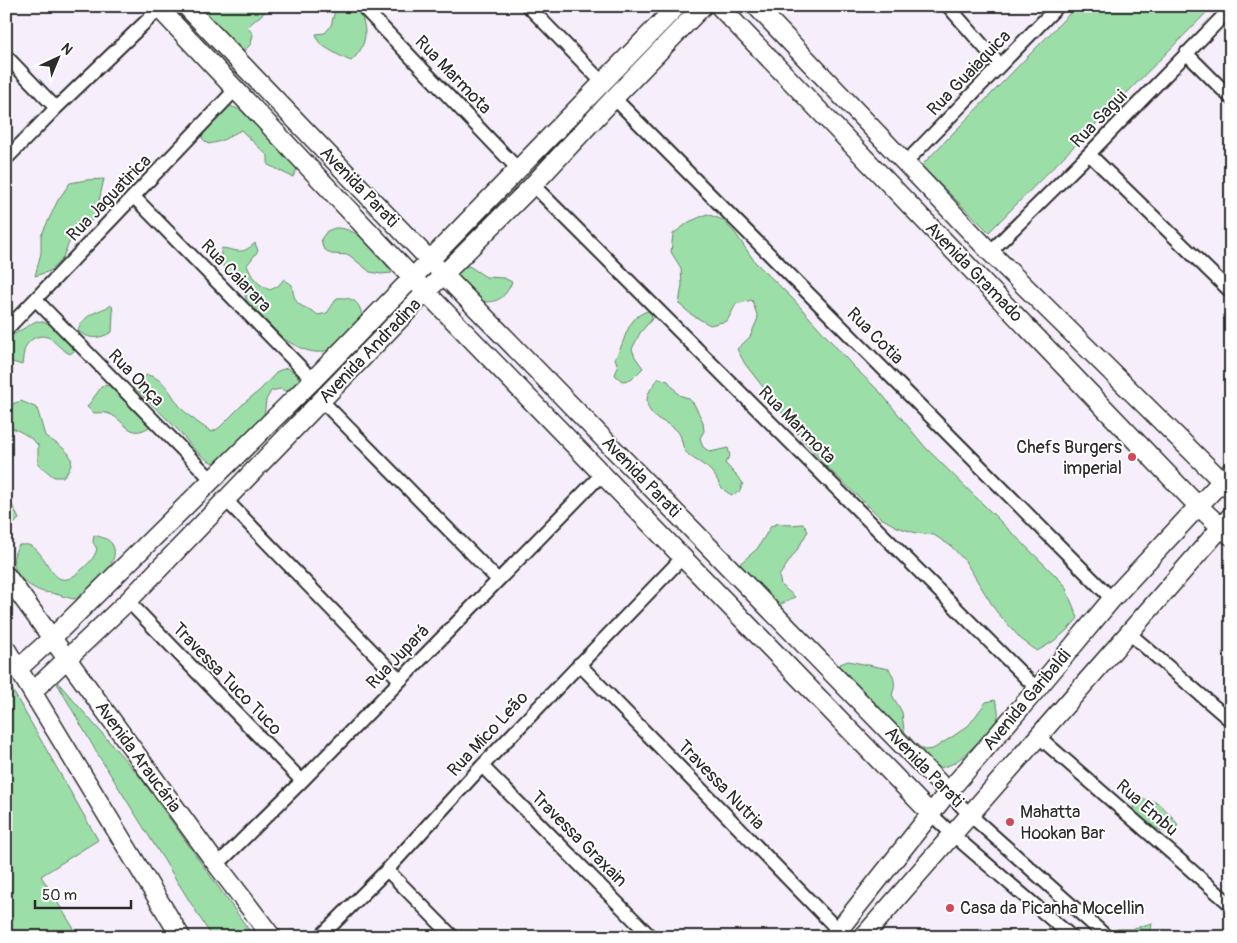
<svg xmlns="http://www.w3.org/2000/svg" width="1237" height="943" viewBox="0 0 1237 943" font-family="Pangolin,sans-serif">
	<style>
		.green { fill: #9cdea8; stroke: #64846a }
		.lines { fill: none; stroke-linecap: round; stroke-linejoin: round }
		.street-casing { stroke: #2b2b2b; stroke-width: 16 }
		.secondary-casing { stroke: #2b2b2b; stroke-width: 21 }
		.street { stroke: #fff; stroke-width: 12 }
		.secondary { stroke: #fff; stroke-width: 18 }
		.poi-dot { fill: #d1495b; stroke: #fff; stroke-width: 2 }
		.labels { text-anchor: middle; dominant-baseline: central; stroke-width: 4; stroke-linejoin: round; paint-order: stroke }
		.street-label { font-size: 18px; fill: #2b2b2b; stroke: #fff }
		.poi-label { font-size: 18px; fill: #2b2b2b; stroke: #fff; text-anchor: start }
	</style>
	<rect width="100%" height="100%" fill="#f7eefc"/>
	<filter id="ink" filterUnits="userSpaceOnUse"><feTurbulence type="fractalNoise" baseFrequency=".02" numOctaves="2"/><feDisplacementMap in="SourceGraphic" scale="10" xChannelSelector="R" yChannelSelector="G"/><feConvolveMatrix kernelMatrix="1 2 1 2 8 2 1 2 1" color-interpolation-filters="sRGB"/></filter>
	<g filter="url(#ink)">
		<!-- green -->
		<path class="green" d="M191,6H269L266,11L247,27L253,34L251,44L245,50H235Z
			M336,6H357C368,27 369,45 351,61C345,59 321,46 319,42C317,40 317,37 316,34L325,33L331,26Z
			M1077,6H1213L989,232L921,166Z
			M230,106L246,112L298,161L297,169L293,177C284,174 277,168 268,165V156L241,130C228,137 223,142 208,144L202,138C206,125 218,113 230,106Z
			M104,179L96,214L86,228L71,238L62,259L50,271L35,276L41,253V236L58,200L70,183L86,180Z
			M707,214L723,220L735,233L755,262L792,298L853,366L880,392L925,447L1064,584L1078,618C1066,633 1054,642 1037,651L1021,639L996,611L965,561L951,546L934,535L916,533L897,527L881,518L827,467L790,425L780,409L745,364L737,349L750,337L758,318L752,300L736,304L727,321L710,325L692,315L679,304L682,285L681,268L671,252L673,234L689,222Z
			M335,228C361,227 379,255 392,273L381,274L370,272L349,255L331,254L323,248L321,239L327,231Z
			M255,243L258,251L247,265C251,277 258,285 270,290L278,286L284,279L292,285C295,311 303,303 318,315L327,313L337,298C352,297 359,301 362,315C354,328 344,336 333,345C331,347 329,349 327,350C306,362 257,322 248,304C245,299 245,291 242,286C232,271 216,270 222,248C238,250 241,256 255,243Z
			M469,266L486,277L504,278L512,282C504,300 496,304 476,301L454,273L460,267Z
			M112,305L113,313L112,332C99,339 90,340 78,331C83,314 98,312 112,305Z
			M651,310L652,319L640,333L632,349L635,357L643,368L631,380L622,381L615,375L618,367L615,358C628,339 624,317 651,310Z
			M36,321C55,322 65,337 77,349L70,354C62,350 58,345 51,339C43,333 31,337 26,346C23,351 23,360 22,365L6,360V339Z
			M287,368L295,373L302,383L289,392L280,389L271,391L266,400L264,417C246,431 231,453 213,463C198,456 189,443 179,431C165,417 151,403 136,390L139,380L147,375C167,379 171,397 183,410C191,418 202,426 212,432L219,428L245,402L259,391L278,371Z
			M659,378L668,381L679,395L688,398L694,404L703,422L704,431L700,438L703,447L710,452L728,448L730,456L725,463L743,483L740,491L732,495C716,487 721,481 710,470C703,463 691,459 685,451C682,446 682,438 679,433C671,422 655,422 649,409C643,396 652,387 659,378Z
			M111,385L152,425C128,443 125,417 106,413C102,412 98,413 94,413L87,407L102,386Z
			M21,401L37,408L45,436C61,447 84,456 63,477H54L38,464V445C28,435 19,430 6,426V406Z
			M6,495L10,500L19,519L6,531Z
			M779,523L787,525L803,524L808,531L799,547L779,576L781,585L795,597L777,606L736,567L757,549L771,526Z
			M94,535C100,537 108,538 112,544C124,563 88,590 75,599C68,598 62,596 56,594C49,592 43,593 36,589C18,580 6,563 19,545C24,545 27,544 31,546C50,555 52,597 80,571C88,564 94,559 97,549L93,542Z
			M848,661L889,669C895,678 896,685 892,695L902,712L904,731L916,744L924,750L933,749L955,735L969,725L986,702L995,700C997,706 1000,713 997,719C993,730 963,758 952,764C945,767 937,769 929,770L841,673L840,664Z
			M54,678L140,777L254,937H212L97,753Z
			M6,679L98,840L41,876L79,937H6Z
			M1143,799C1158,799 1170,813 1178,825L1174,831C1158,834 1138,821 1133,806L1137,800Z
			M1152,923L1150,937H1105V935L1118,929H1131Z"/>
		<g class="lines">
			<defs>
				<path id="street" d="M362,6L518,169
					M528,6L602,82
					M948,6L1000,65
					M1186,53L1231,98
					M6,56L56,108
					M614,98L1112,599
					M1089,154L1231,292
					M6,159L56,108L159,9
					M905,163L1058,6
					M533,185L1037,689
					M134,197L313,380
					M990,252L1089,154L1231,8
					M36,300L212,480
					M6,330L236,89
					M322,401L498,580
					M226,500L400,680
					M128,601L302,781
					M1129,633L1231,721
					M579,664L839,931
					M1039,737L1231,905
					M482,766L651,937
					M948,792L969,814L1107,937
					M931,814L952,834L1072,937
					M217,865L302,781L602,474
					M387,870L453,937
					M320,937L387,870L482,766L683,557"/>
				<path id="secondary" d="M157,6L426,292L931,814
					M186,6L444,275L948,792
					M719,6L1198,506L1231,536
					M756,6L990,252L1231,490
					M6,575L217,865L272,937
					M6,649L181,937
					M18,669L52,638L313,380L677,6
					M32,692L128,601L426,292L533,185L614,98L703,6
					M833,937L948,792L1037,689L1112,599L1231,471
					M863,937L1231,516"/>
			</defs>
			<!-- street casing -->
			<use href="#street" class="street-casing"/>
			<!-- secondary casing -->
			<use href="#secondary" class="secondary-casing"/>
			<!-- street -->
			<use href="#street" class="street"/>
			<!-- secondary -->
			<use href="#secondary" class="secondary"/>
		</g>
	</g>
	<!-- markers -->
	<g class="poi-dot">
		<circle cx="1132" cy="457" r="5"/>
		<circle cx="1010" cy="822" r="5"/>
		<circle cx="950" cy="908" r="5"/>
	</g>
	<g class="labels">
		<!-- street labels -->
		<g class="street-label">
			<text transform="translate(969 73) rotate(-46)">Rua Guaiaquica</text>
			<text transform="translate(453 75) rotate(46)">Rua Marmota</text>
			<text transform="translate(1099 119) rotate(-46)">Rua Sagui</text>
			<text transform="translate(359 187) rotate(46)">Avenida Parati</text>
			<text transform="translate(109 198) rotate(-46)">Rua Jaguatirica</text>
			<text transform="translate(974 272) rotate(46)">Avenida Gramado</text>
			<text transform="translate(236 276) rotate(46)">Rua Caiarara</text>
			<text transform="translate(875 336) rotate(45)">Rua Cotia</text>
			<text transform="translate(370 351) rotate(-46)">Avenida Andradina</text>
			<text transform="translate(136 378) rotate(46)">Rua Onça</text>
			<text transform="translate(797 425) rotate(45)">Rua Marmota</text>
			<text transform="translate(641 477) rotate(46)">Avenida Parati</text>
			<text transform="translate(398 657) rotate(-46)">Rua Jupará</text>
			<text transform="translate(227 679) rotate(46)">Travessa Tuco Tuco</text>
			<text transform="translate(1027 700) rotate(-50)">Avenida Garibaldi</text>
			<text transform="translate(488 734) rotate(-47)">Rua Mico Leão</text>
			<text transform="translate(138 757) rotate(54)">Avenida Araucária</text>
			<text transform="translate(924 767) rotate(46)">Avenida Parati</text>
			<text transform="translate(721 785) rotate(46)">Travessa Nutria</text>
			<text transform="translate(1147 808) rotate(41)">Rua Embu</text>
			<text transform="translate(579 839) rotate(45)">Travessa Graxain</text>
		</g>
		<!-- poi labels -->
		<g class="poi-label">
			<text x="1122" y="447" text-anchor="end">Chefs Burgers<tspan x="1122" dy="21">imperial</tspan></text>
			<text x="1020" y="812">Mahatta<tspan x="1020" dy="21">Hookan Bar</tspan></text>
			<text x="960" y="908">Casa da Picanha Mocellin</text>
		</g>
	</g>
	<!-- margin -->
	<rect width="1237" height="943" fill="none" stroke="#fff" stroke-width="25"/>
	<rect x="12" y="12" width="1212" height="918" fill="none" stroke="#2b2b2b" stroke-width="2" filter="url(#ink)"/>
	<!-- north arrow -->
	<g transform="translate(58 58) rotate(44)" stroke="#ffffff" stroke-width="4" paint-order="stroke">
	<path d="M0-4L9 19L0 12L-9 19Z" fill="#2b2b2b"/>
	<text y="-8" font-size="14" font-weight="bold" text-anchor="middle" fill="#2b2b2b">N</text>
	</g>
	<!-- scale -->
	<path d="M35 900v8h96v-8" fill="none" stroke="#2b2b2b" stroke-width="2.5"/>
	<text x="42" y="900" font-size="15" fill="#2b2b2b" stroke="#ffffff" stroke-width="4" paint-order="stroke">50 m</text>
</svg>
